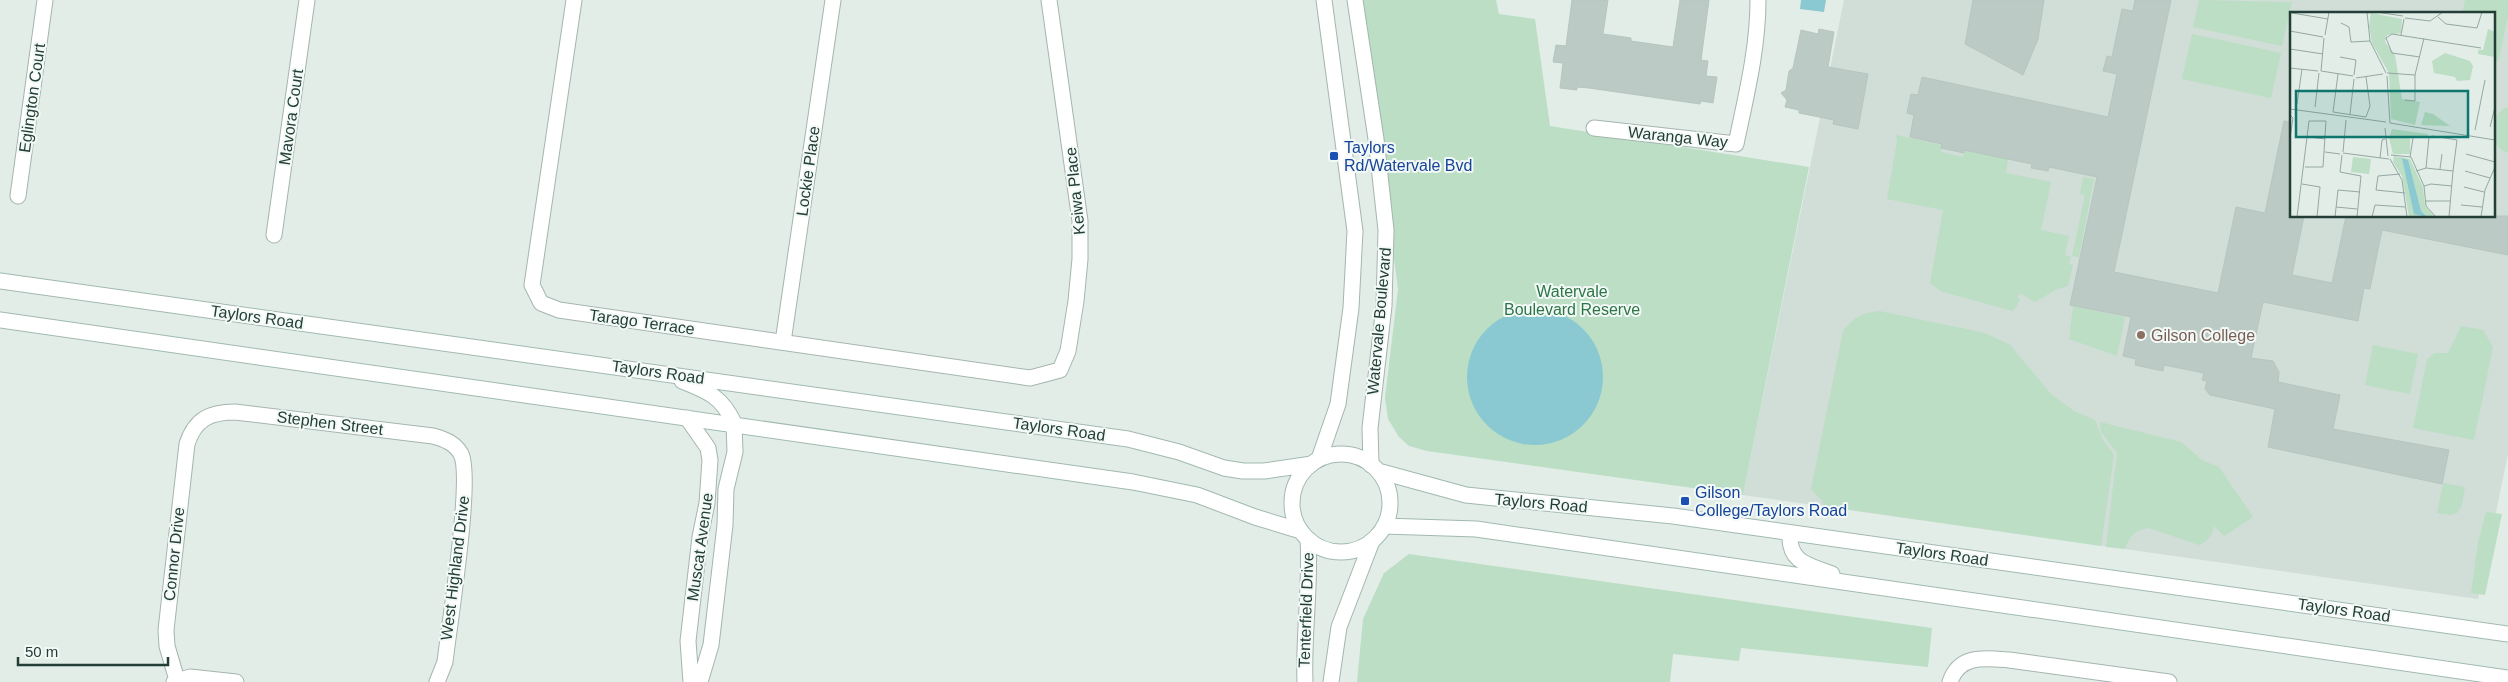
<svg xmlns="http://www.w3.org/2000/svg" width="2508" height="682" viewBox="0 0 2508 682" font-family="Arial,sans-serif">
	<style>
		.built { fill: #d1ddd7; fill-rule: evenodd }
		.green { fill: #bbdec4 }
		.water { fill: #8ac8d2 }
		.building { fill: #bbcac4; stroke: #b5c6bf }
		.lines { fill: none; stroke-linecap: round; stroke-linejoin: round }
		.minor-casing { stroke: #a5b5af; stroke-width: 17 }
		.tertiary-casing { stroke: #a5b5af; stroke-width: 17 }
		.secondary-casing { stroke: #a1b9b0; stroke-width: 17 }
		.minor { stroke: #fff; stroke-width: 15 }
		.tertiary { stroke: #fff; stroke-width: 15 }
		.secondary { stroke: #fff; stroke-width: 15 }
		.transit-dot { fill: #1a4fb4; stroke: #f3f9f6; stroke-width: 2 }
		.education-dot { fill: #8d6e63; stroke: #f3f9f6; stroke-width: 2 }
		.labels { text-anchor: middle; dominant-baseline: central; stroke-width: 4; stroke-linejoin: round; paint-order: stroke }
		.street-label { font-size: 16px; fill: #223e36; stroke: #f3f9f6 }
		.transit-label { font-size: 16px; fill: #164399; stroke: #f3f9f6; text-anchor: start }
		.park-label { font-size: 16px; fill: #2c7547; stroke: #f3f9f6 }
		.education-label { font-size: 16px; fill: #785e54; stroke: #f3f9f6; text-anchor: start }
		.inset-road { fill: none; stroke: #95a7a1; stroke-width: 1 }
		.view { fill: #0f766e; fill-opacity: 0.15; stroke: #0f766e; stroke-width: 2.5 }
		.inset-edge { fill: none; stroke: #223e36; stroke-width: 2.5 }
	</style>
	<rect width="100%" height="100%" fill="#e2ede8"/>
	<!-- built -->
	<path class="built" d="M1844,0H2508V454L2478,599L1743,495ZM2292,14H2494V216H2292Z"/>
	<!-- green -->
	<path class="green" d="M1360,0H1496L1499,14L1535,19L1550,126L1809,167L1743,495L1427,451L1409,446L1399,437L1388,419L1385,398L1398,289Z
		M2199,0L2292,2L2282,46L2193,27Z
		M2465,0H2508V16L2498,62H2494V14H2462Z
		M2192,34L2281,53L2271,98L2182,79Z
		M2508,107V153C2505,152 2500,149 2498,147C2488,133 2493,111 2508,107Z
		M1896,135L1942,145L1941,152L1963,157L1965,150L2008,159L2006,173L2051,182L2041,230L2069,236L2065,255L2071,257L2069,264L2073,265L2068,286L2057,289L2035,302L2020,293L2017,298L2020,300L2013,311L1940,291L1930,283L1943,210L1887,199L1897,141Z
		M2083,177L2094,179L2079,257L2072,256L2085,195L2080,194Z
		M2073,306L2125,317L2117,356L2069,339Z
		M1879,311L1985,333L2010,345L2051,394L2074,411L2095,420L2102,438L2114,455L2101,546L1823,506V502L1811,489L1843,331C1854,317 1862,313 1879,311Z
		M2461,326L2483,330L2493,347L2474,440L2413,428L2427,360L2434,353H2448Z
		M2373,345L2418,354L2410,394L2365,385Z
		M2100,422L2181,442L2202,460L2219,467L2253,517L2224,536L2214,526C2212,536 2208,541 2199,545L2149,528C2134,530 2130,536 2125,549L2106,547L2117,453L2101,432Z
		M2443,483L2465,487C2461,509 2463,519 2437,513Z
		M2486,512L2502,514L2485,595L2471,593L2478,543Z
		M1409,554L1932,628L1928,667L1741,648L1739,661L1673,654L1670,682H1357L1363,619L1384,573Z"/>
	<!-- water -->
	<path class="water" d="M1801,0H1826L1824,12L1800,9Z
		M1467 377a68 68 0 1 1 136 0a68 68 0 1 1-136 0Z"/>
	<!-- building -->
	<path class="building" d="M1572,0H1608L1603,34L1631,38V41L1673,47L1680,0H1709L1701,60L1708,61L1706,76L1717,77L1713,103L1701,101L1700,104L1589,88L1577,87V90L1560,88L1563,63L1553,62L1556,45L1566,46Z
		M1973,0H2044L2038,39L2023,75L1965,44Z
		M2135,0H2171L2114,272L2218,293L2236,207L2265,213L2284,121L2292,122V216H2304L2292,275L2332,283L2346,216H2508V255L2382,230L2370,289L2364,288L2358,321L2263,302L2251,358L2273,361L2279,372L2278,382L2340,395L2333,429L2449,450L2442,484L2268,447L2275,409L2210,395L2205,389L2207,381L2202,380L2204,373L2164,365L2163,371L2135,365L2136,359L2123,356L2131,317L2070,305L2097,177L2049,167L2048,171L2031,168L2032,164L1964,150V153L1941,148L1942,144L1910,137L1914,115L1907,113L1911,94L1918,95L1922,77L2108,117L2117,74L2103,71L2107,56L2112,57L2122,9L2133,11Z
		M1819,29L1834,32L1828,67L1868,74L1858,129L1833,124L1834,120L1799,113V110L1785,107L1787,100L1781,93L1786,90L1789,71L1793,68L1801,30L1818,34Z"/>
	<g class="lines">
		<defs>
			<path id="minor" d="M574,0L532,285L541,303L559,310L1030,378L1060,370L1068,351L1076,301L1080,259V221L1049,0
				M1594,128L1736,144C1746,96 1758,49 1758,0
				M18,196L45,0
				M274,235L307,0
				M783,342L833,0
				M687,418L708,448L710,460L707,503L700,537L688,641L691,682
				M177,680L167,646L166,630L187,444C195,419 210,412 235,412L433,436C444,439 455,443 461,454C473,478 449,626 445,662L437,682
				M174,682L190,677L236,682
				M700,682L711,645L725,525L726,489L735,452L734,423
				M1950,682C1959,654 1985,658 2009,660L2169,682"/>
			<path id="tertiary" d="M1355,0L1376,139L1386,230L1384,306L1370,428L1371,465
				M1319,459L1338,404L1351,308L1355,231L1324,0
				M1305,682C1303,634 1311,587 1308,539
				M1331,682L1339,627L1372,541"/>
			<path id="secondary" d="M0,281L1128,439L1179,452L1224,468L1243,471H1264L1312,464
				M0,320L1133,482L1197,495L1255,517L1301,531
				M682,381C708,391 722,397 734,423
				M1292 503a49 49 0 1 1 98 0a49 49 0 1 1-98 0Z
				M1378,471L1466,495L1673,516L2508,634
				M1384,526L1476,529L2508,678
				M1790,533C1788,563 1809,565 1832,574"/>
		</defs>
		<!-- minor casing -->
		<use href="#minor" class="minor-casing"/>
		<!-- tertiary casing -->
		<use href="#tertiary" class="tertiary-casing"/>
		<!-- secondary casing -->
		<use href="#secondary" class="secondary-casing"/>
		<!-- minor -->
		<use href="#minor" class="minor"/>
		<!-- tertiary -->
		<use href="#tertiary" class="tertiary"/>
		<!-- secondary -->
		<use href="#secondary" class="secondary"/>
	</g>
	<!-- markers -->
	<g class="transit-dot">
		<rect x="1329" y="151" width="10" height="10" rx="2.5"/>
		<rect x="1680" y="496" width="10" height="10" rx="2.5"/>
	</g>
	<circle class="education-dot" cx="2141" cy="335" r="5"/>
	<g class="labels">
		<!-- street labels -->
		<g class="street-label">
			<text transform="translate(32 98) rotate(-82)">Eglington Court</text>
			<text transform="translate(291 117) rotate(-82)">Mavora Court</text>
			<text transform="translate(1678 137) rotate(6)">Waranga Way</text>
			<text transform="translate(808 171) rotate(-82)">Lockie Place</text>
			<text transform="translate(1075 191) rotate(-96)">Keiwa Place</text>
			<text transform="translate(257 317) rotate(8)">Taylors Road</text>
			<text transform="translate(1379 321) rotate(-85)">Watervale Boulevard</text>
			<text transform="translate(642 322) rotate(8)">Tarago Terrace</text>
			<text transform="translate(658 372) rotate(8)">Taylors Road</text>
			<text transform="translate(330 423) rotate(7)">Stephen Street</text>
			<text transform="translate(1059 429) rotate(8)">Taylors Road</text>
			<text transform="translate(1541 503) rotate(5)">Taylors Road</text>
			<text transform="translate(700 547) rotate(-82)">Muscat Avenue</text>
			<text transform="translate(174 554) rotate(-84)">Connor Drive</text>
			<text transform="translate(1942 554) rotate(8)">Taylors Road</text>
			<text transform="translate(455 568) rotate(-83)">West Highland Drive</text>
			<text transform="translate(1306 610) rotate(-88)">Tenterfield Drive</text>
			<text transform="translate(2344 610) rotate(8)">Taylors Road</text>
		</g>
		<!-- transit labels -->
		<g class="transit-label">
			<text x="1344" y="147">Taylors<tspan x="1344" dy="18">Rd/Watervale Bvd</tspan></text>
			<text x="1695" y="492">Gilson<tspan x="1695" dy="18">College/Taylors Road</tspan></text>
		</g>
		<!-- park labels -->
		<g class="park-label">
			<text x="1572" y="291">Watervale<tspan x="1572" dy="18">Boulevard Reserve</tspan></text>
		</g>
		<!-- education labels -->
		<g class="education-label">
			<text x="2151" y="335">Gilson College</text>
		</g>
	</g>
	<!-- overview -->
	<g transform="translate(2290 12)">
		<rect width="205" height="205" fill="#e2ede8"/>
		<path d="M81,1L112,7L111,21L97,23L95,30L105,43L112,87L130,90L125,113L101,107L99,61L82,31L79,14ZM198,17L205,20V45L188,42V38H193ZM155,41L180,49L183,54L180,68L167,69L165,65L144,61L142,49ZM135,100L143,102L160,114L131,113ZM102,117L138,122V124H120V142H103L99,126ZM104,144L120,147L133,175L135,194L145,205H119L112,164L103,150ZM63,145L81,147L79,162L61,160Z" fill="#bbdec4"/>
		<path d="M112,146L118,148L131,199L137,205L124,202Z" fill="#8ac8d2"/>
		<path class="inset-road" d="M77,0L80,29L96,61M86,0L113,4M2,1L38,7M148,5L156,12L187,16L192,0M115,6L140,9L153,0M51,11L59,15L61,30L80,29M0,19L33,25M35,23L39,0M111,23L114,7M0,37L33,42M50,45L66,48L64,63M130,45L102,41L96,26L102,22L191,36M0,56L28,59M31,59L34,26M31,59L63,64M97,61L125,63M48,62L43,100L76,105L80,94L76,65M97,64L100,111M66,66L93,62M115,88L125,89V63L134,26M7,92L12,57M25,95L29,61M0,97L96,110M60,102L64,67M0,103L3,106L0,126M100,111L205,128M200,115L205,95M95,116L98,144M185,118L195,68M18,125L35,127M35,140L50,142M53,140L56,108M53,141L99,147M176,142L205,150M52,143L50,160L71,164L67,205M101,143L121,145L134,174L136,194L146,205M120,145L123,126M90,146L92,128L95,127M100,147L112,168L117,205M136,156L139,125L143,124L167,128L163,159M150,157L152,142M126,159L136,156L163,159L159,205M175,159L200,166M110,162L88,164L86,178L115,181M12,172L30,175L27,205M134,174L141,172L162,174M174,175L194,180M135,189H160M171,193L192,195M46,195L67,197M7,205L19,109H36L33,155H15M45,205L48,178L70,180M82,205L85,193L115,195M191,205L195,178L205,155"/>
		<path class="view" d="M6,79H178V125H6Z"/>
		<rect width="205" height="205" class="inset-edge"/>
	</g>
	<!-- scale -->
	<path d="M18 657v8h150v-8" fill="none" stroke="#223e36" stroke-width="2.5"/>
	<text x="25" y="657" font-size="15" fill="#223e36" stroke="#f3f9f6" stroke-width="4" paint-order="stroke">50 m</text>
</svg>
